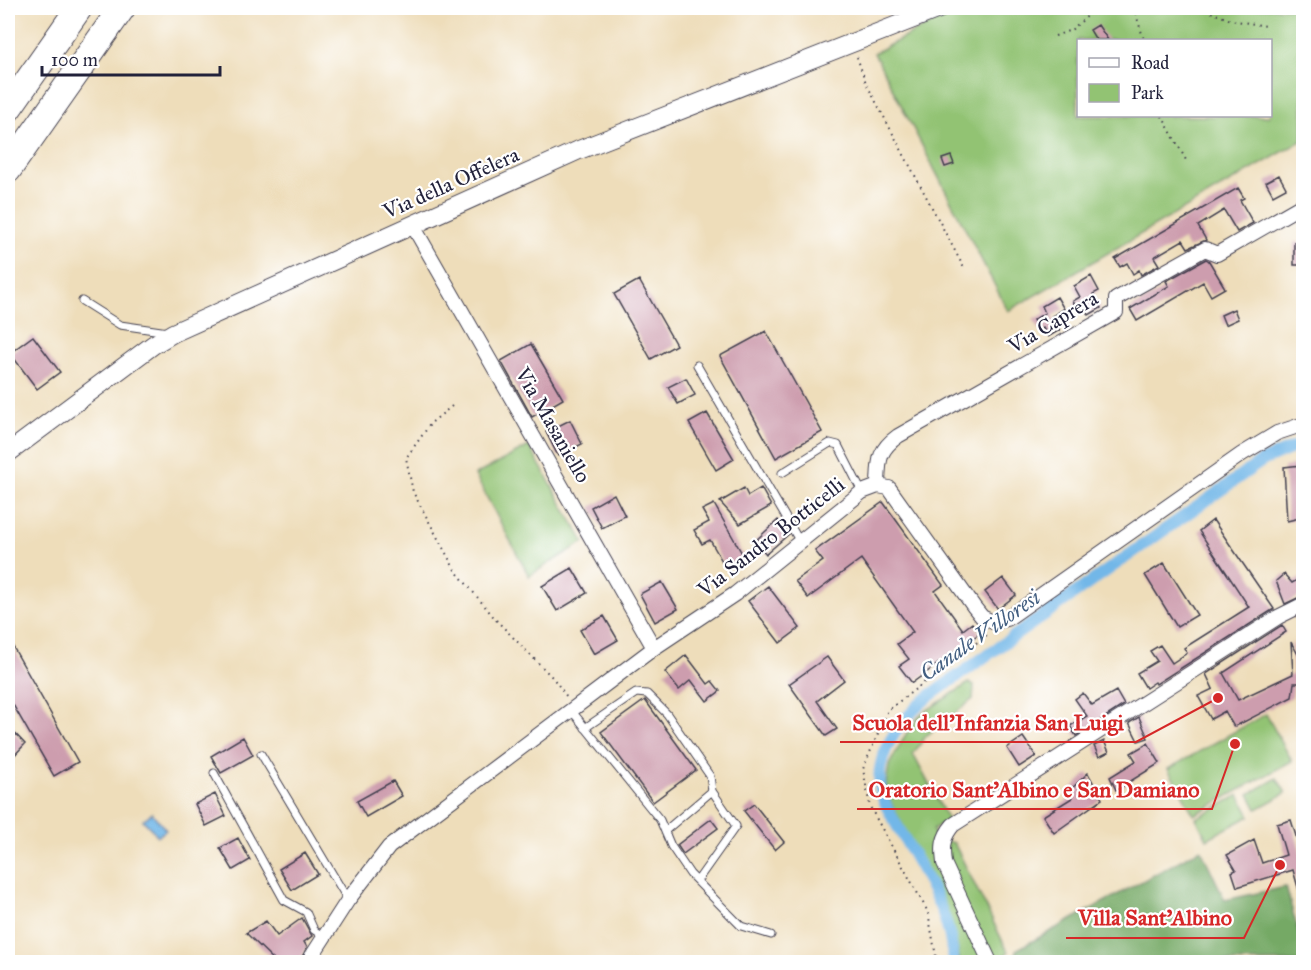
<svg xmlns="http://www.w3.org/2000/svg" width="1311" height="970" viewBox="0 0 1311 970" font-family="'IM FELL Great Primer',serif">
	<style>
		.green { fill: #92c373; stroke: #5a7257; stroke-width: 1.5; fill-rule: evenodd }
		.forest { fill: #75a965; stroke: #4c6650; stroke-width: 1.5 }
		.water { fill: #72b7e8; stroke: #4a6c92; stroke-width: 1.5 }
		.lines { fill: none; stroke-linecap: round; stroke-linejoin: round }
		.canal { stroke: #72b7e8; stroke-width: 12 }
		.building { fill: #cd9dae }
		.service-casing { stroke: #413e4e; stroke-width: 9 }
		.minor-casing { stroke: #413e4e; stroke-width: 16 }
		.tertiary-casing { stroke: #413e4e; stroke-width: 20 }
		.motorway-casing { stroke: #413e4e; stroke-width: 28 }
		.path { stroke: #413e4e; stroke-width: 2; stroke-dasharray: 1.5 4.5; stroke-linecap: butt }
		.service { stroke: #fff; stroke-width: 7 }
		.minor { stroke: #fff; stroke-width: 14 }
		.tertiary { stroke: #fff; stroke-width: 18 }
		.motorway { stroke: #fff; stroke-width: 26 }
		.labels { text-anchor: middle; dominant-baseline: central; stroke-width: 4.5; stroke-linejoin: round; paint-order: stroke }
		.street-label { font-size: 21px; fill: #22223b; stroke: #fff }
		.water-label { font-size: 22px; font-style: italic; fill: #425e80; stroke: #fff }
		.leader { fill: none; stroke: #d62828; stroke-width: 2 }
		.callout-dot { fill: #d62828; stroke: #fff; stroke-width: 2 }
		.callout-label { font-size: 22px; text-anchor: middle; font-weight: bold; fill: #d62828; stroke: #fff; stroke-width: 4.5; stroke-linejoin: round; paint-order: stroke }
	</style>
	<rect width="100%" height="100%" fill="#fff"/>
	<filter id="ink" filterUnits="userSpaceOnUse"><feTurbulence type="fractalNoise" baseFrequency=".0167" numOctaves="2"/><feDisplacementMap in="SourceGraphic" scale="12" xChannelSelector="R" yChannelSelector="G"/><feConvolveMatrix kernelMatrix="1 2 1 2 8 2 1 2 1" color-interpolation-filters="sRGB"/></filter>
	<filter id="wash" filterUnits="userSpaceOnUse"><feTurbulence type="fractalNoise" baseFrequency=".008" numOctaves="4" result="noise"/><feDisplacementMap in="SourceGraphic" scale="24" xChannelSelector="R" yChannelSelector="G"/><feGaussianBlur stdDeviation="1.35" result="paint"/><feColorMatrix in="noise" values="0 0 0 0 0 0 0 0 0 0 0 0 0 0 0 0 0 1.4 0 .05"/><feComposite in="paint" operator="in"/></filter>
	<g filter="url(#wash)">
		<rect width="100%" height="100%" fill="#eeddba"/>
		<!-- green -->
		<path class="green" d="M960,8H1303V140L1008,311L874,53ZM1078,40H1270V116H1078Z
			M529,446L584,542L529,576L475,475Z
			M969,683L974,686L973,699L926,736L913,754L948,820L933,829L935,838L954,843L1008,952L999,962H960C951,906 917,854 891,803L886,784L889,765L906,734L921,714Z
			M1266,714L1292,761L1194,815L1168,769Z
			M1277,778L1286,793L1257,809L1249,794Z
			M1239,795L1250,816L1207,839L1196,818Z"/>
		<!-- forest -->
		<path class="forest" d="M1201,849L1225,900L1286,887L1303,949V962H1016V950Z"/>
		<!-- water -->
		<path class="water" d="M152,813L166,830L158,836L143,820Z"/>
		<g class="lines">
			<!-- canal -->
			<path class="canal" d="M953,962C952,916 924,875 903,836C895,822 882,802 880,786C875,751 903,718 928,697L1262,461L1304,443"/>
		</g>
		<g id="blocks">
			<!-- building -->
			<path class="building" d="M1098,25L1108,40H1096L1090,30Z
				M951,156L954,164L945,167L942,159Z
				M1279,175L1286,188L1273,195L1266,182Z
				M1238,188L1244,198L1240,200L1253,223L1237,232L1224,210L1198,226L1206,240L1188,248L1183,240L1154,257L1159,265L1141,275L1139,270L1133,274L1127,263L1120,267L1115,259Z
				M1294,242H1304V265H1294Z
				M1206,259L1209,261L1225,288L1211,296L1203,282L1137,321L1130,309L1169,286L1166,281Z
				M1091,276L1099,291L1093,294L1101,308L1089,315L1085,307L1078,311L1073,301L1080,297L1074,286Z
				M639,280L676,345L651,359L614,294Z
				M1057,297L1064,309L1052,316L1060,330L1048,337L1043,328L1039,330L1033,320L1045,313L1042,306Z
				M1234,309L1238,319L1225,325L1221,315Z
				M766,331L822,432L776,458L720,356Z
				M33,336L60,372L37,389L10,353Z
				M531,344L563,399L532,417L501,361Z
				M686,378L695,395L678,404L668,387Z
				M707,413L734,459L716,470L689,423Z
				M570,420L582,444L558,456L546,432Z
				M1301,465L1304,517L1287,521L1284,467Z
				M744,488L748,496L761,488L771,506L740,524L720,502Z
				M614,494L625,516L602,528L591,507Z
				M883,502L943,585L935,591L963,630L972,623L980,633L912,683L899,666L909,659L897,644L913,632L861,559L808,598L795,581L823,561L815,551Z
				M714,504L744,557L726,568L710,540L702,544L694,530L709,522L702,510Z
				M778,520L789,534L766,554L755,541Z
				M1213,520L1274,609L1156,684L1155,682L1146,688L1137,673L1157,661L1150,651L1160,645L1172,663L1187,653L1184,648L1249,607L1199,531Z
				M1164,563L1197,615L1177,627L1145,575Z
				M572,568L587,593L557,611L542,586Z
				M1284,574L1292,583L1304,576V595L1285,604L1276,581Z
				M1003,578L1016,595L998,609L985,592Z
				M662,582L678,609L655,622L640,594Z
				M768,586L800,628L780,643L748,601Z
				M604,616L618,640L594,654L580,630Z
				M1282,625L1286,632L1223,673L1238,700L1293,674L1291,642L1304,665V683H1294L1292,697L1234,727L1225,711L1211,719L1198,696L1213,689L1206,674Z
				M8,638L78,762L54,776L8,696Z
				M686,655L708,684L712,681L720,691L707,701L691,680L679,690L665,672Z
				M827,657L844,680L817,701L837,729L826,736L789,684Z
				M1116,691L1124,705L1076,736L1070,726L1087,716L1075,699L1083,693L1092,705Z
				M645,700L696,770L653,802L601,732Z
				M1139,717L1148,738L1138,741L1129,723Z
				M8,726L25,744L8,762Z
				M243,737L253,755L221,773L211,756Z
				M1023,737L1036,756L1019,767L1007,748Z
				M1104,741L1109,752L1099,757L1094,746Z
				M1148,743L1160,763L1116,790L1110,777L1136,761L1131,753Z
				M1088,773L1102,799L1054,833L1043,816L1072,798L1068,792Z
				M393,781L402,796L366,817L357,801Z
				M215,794L226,816L206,826L195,804Z
				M754,804L784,842L775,850L744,811Z
				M711,819L718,828L683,854L677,845Z
				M1291,820L1304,862V898H1301L1293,870L1237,887L1232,872L1236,870L1227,855L1254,840L1262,863L1286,855L1277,824Z
				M238,838L250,860L233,870L220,848Z
				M305,853L318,874L292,890L279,869Z
				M302,918L312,936L304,942L307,947L299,963H277L246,933L266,921L277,936Z"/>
		</g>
	</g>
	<g filter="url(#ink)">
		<use href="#blocks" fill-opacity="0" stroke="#413e4e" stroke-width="1.5"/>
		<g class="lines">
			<defs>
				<path id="service" d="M82,301L120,325L168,332
					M697,365L800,542
					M782,473L830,443L838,445L862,492
					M571,710L660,820L671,846L690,874L741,926L771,935
					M585,728L636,693L647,694L667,714L710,776L712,791L666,830
					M261,754L348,900
					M214,773L284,900L306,912L314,930L324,937
					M697,881L736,826L712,791"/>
				<path id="minor" d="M412,224L654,648
					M878,486C879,462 877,451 898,436L1116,312V299L1205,249L1217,254L1304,204
					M308,962L348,900L389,847L654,648L735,594L862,492L878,486L889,488L974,607L982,617L993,622L1007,619L1242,454L1277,433L1304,424
					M990,962L944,863C942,847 942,838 953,825L1278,617L1304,604"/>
				<path id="tertiary" d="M8,453L153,345L173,333L579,150L941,8"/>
				<path id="motorway" d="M8,109L79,8
					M8,170L122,8"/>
			</defs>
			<!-- service casing -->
			<use href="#service" class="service-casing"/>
			<!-- minor casing -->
			<use href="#minor" class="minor-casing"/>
			<!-- tertiary casing -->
			<use href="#tertiary" class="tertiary-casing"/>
			<!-- motorway casing -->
			<use href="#motorway" class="motorway-casing"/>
			<!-- path -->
			<path class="path" d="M1134,8L1144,40
				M1200,8L1231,20L1266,26
				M1055,36L1071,30L1097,8
				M857,57L866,83L964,268
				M1162,116L1186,160
				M452,406L431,423L406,458L413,492L455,570L497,621L553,678L567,697
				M937,962L928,912L870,807L863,769L888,710L988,634"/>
			<!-- service -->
			<use href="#service" class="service"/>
			<!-- minor -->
			<use href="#minor" class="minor"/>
			<!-- tertiary -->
			<use href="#tertiary" class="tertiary"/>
			<!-- motorway -->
			<use href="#motorway" class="motorway"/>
		</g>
	</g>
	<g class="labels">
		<!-- street labels -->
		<g class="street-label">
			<text transform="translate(451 183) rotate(-24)">Via della Offelera</text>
			<text transform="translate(1053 322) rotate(-31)">Via Caprera</text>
			<text transform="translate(553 425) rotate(60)">Via Masaniello</text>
			<text transform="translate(771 537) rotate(-38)">Via Sandro Botticelli</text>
		</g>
		<!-- water labels -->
		<g class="water-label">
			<text transform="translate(980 635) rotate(-35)">Canale Villoresi</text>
		</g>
	</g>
	<!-- callouts -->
	<path class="leader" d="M1218 698L1136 742H840M1235 744L1212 809H857M1280 865L1244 938H1066"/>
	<g class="callout-dot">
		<circle cx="1218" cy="698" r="6"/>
		<circle cx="1235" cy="744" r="6"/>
		<circle cx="1280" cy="865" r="6"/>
	</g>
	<g class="callout-label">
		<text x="988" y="730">Scuola dell'Infanzia San Luigi</text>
		<text x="1034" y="797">Oratorio Sant'Albino e San Damiano</text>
		<text x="1155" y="925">Villa Sant'Albino</text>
	</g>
	<!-- margin -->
	<rect width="1311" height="970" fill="none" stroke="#fff" stroke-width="30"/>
	<!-- legend -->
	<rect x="1077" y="39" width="195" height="78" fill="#ffffff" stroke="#a7a7b1" stroke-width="1.5"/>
	<rect x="1089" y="58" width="30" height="9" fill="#ffffff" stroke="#a7a7b1" stroke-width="1.5"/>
	<text x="1131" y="69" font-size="18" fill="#22223b">Road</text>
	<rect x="1089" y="84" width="30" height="18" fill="#92c373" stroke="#a7a7b1" stroke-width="1.5"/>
	<text x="1131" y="99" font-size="18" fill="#22223b">Park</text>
	<!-- scale -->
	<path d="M42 66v9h178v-9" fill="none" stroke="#22223b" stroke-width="3"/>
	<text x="51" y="66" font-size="18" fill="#22223b" stroke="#ffffff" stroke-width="4.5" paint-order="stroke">100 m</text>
</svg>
